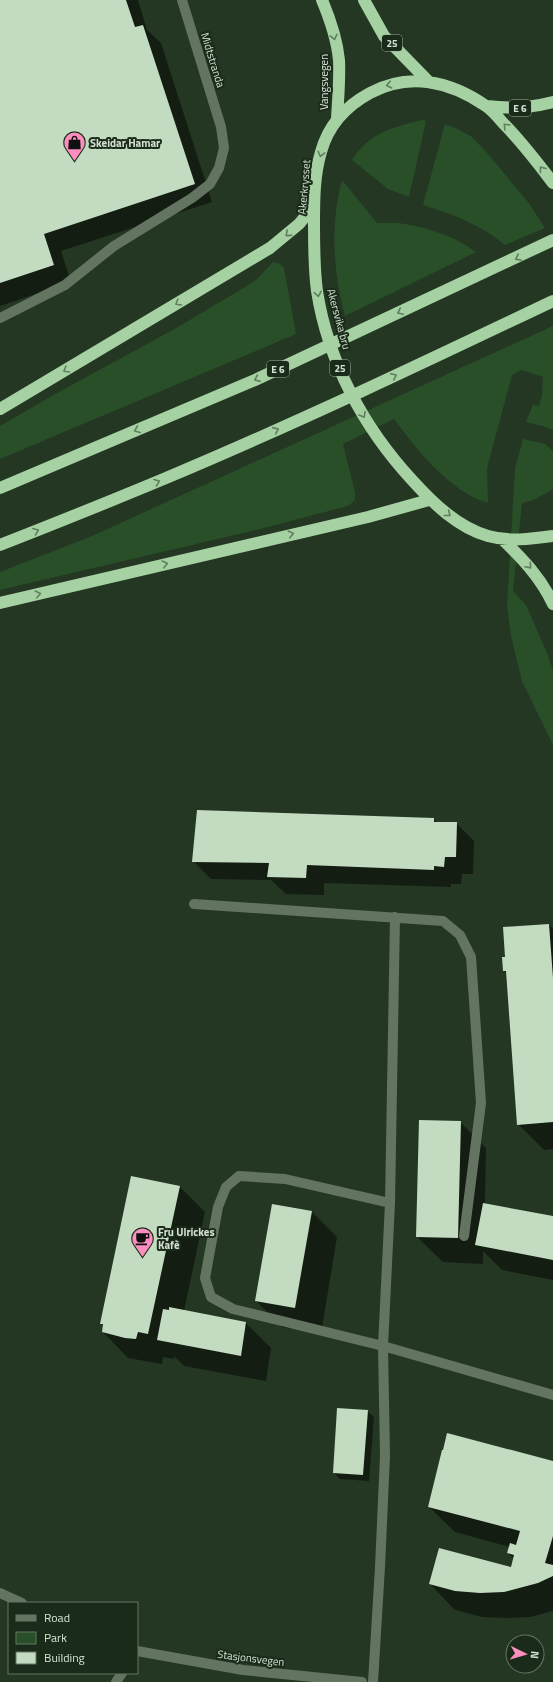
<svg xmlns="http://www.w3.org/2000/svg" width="553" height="1682" viewBox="0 0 553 1682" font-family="'Titillium Web',sans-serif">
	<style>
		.green { fill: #284f27 }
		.shadow { fill: #0007 }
		.building { fill: #c3dbc1 }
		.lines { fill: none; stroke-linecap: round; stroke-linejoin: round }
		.minor { stroke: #637561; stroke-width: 10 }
		.highway { stroke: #a6d2a3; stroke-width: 12 }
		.oneway { stroke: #607f5e }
		.labels { text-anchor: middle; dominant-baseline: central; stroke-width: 4; stroke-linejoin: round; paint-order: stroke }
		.shield { fill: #1a2c19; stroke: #9eab9d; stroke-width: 1 }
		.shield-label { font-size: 10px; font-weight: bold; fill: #d6e1d5 }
		.street-label { font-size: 11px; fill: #d6e1d5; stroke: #1a2c19 }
		.poi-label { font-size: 11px; font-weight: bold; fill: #d6e1d5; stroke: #1a2c19; text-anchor: start }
	</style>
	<rect width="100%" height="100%" fill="#243723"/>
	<!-- green -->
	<path class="green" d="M422,120L426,121L409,197L388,189L352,160C369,133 393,127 422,120Z
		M445,124L458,129L472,137L489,155L528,202L545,228L505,245C482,225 452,214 423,205Z
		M342,180L377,223C386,223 396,222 405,224C429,228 456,237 476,252L345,316C333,272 330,225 342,180Z
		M273,262L280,264L284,268L296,334L0,459V426L57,393L178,327L255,281Z
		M553,326V430L546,427L526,422L533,405L539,406L542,395L543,377L521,370L512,375L487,468L488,503C483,501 476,499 471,496C439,478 415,447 394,419L343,444L355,492V500L348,506L256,530L0,590V572L92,536Z
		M523,439L545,444L553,451V489L534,500L522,503L513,591L526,605L548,655L553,671V745L522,681L511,636L507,606L515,469Z"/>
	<!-- shadow -->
	<path class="shadow" d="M0,0H138L147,30L161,43L212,202L61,251L71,282L0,306Z
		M434,819L437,823H456L474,841L473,874H462L461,884H451V887L324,883V895L286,894L271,880L211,879L193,861Z
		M549,925L553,929V1149L544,1150L518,1124L508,974L504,971L506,958Z
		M460,1122L486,1148L485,1204L553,1217V1280L502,1270L483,1251V1264L443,1262L417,1237Z
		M180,1187L205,1212L184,1311L246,1323L271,1348L266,1381L184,1366L174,1356V1359L163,1357L162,1364L128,1358L103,1332L104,1326L101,1324Z
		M312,1212L337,1237L321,1334L282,1327L256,1301Z
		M367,1411L374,1417L369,1481L340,1479L334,1473Z
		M553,1462V1611L530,1617L506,1618L482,1617L455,1610L430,1584L511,1568L514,1559L508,1553L510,1547L455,1532L429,1507Z"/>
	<!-- building -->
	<path class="building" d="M0,0H126L135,27L143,25L195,184L44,234L54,265L0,283Z
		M197,810L434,818V822H457L456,857H445L444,867L434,866V870L307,865L306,878L267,877L269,863L192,862Z
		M549,924L553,978V1122L517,1125L506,971H503L502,957H505L503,927Z
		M419,1120L461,1121L458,1238L416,1237Z
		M131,1176L180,1186L148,1334L138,1332L136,1339L125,1338L102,1332L103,1324H100Z
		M483,1203L553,1216V1260L475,1245Z
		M272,1204L312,1211L295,1308L255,1301Z
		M169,1307L246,1322L241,1356L157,1340L163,1309L169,1310Z
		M337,1408L368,1410L363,1475L333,1473Z
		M447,1433L553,1461V1536L545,1563L553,1565V1576L538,1583L504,1592L480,1593L455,1591L429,1584L439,1548L511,1567L514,1555L507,1553L510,1543L516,1545L520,1531L428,1507L442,1450H443Z"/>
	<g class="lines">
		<!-- minor -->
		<path class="minor" d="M0,318L65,285L114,246L192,198L210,184L219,168L224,148L221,127L182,0
			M194,904L443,921L460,935L471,957L481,1103L464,1236
			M390,1203L285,1179L239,1176L226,1187L218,1207L205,1278L211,1297L233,1309L383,1346L553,1395
			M0,1593L22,1603
			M137,1651L243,1670L362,1682
			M116,1682L122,1673
			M373,1682L380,1567L385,1456L383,1346L390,1203L395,917"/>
		<!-- highway -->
		<path class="highway" d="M322,0C330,19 337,40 339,60C340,80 338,99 337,119
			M364,0L384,36L427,80
			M487,106C510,109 530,108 553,102
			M553,183C537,162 522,142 503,123C498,117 492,110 486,106C450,81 409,72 370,93C346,106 328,126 321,152C314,175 314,201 314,225C314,247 314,269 317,291C328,362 364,428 412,480C433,503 457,527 488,536C509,542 531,539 553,536
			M0,409L270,248L299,224L314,206
			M0,488L255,380L553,240
			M502,539C522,558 541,578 553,604
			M0,545C56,523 111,501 166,478C297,423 425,362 553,301
			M0,603L368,517L429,500"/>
	</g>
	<!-- one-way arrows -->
	<defs><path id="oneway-chevron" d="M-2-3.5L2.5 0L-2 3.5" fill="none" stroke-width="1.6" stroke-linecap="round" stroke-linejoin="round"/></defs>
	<g class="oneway">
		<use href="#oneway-chevron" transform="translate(334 37) rotate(76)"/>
		<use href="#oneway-chevron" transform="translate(389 85) rotate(167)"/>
		<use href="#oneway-chevron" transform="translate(506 126) rotate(-134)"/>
		<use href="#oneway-chevron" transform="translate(321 154) rotate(104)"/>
		<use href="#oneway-chevron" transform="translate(542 169) rotate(-127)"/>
		<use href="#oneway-chevron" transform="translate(288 234) rotate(139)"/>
		<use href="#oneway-chevron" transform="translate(518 258) rotate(154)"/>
		<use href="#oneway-chevron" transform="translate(318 294) rotate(80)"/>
		<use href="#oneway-chevron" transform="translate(178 303) rotate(149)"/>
		<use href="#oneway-chevron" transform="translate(400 312) rotate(155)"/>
		<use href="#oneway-chevron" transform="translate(66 370) rotate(149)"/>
		<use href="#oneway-chevron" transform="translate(394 376) rotate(-25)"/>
		<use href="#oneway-chevron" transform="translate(257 379) rotate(156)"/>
		<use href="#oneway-chevron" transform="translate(363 415) rotate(60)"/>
		<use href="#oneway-chevron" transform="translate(137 430) rotate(157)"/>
		<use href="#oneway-chevron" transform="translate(276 430) rotate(-24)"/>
		<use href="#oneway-chevron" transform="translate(157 482) rotate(-22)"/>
		<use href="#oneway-chevron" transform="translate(448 514) rotate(38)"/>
		<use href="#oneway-chevron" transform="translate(36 531) rotate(-22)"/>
		<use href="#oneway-chevron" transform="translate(291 534) rotate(-13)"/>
		<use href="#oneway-chevron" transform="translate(165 564) rotate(-13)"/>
		<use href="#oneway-chevron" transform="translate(529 566) rotate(49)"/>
		<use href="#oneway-chevron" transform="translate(38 594) rotate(-13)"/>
	</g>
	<!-- icons -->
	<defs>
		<symbol id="shop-pin" viewBox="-11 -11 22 30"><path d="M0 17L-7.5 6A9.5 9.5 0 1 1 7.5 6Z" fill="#fd8ebf" stroke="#1a2c19"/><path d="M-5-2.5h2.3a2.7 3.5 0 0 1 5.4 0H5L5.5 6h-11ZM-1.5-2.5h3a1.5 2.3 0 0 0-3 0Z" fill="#111"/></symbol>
		<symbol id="cafe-pin" viewBox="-11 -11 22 30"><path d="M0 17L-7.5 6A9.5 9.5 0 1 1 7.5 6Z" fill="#fd8ebf" stroke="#1a2c19"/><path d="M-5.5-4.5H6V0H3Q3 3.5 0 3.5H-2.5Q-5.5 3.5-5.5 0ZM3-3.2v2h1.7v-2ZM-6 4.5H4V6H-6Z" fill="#111"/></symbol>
	</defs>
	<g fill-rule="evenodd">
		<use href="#shop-pin" x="62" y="130" width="25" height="34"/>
		<use href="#cafe-pin" x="130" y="1226" width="25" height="34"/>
	</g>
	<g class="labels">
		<!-- shield labels -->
		<g class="shield">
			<rect x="382" y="35" width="20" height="16" rx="3"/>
			<rect x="509" y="100" width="22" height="16" rx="3"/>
			<rect x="330" y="360" width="20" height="16" rx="3"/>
			<rect x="267" y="361" width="22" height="16" rx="3"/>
		</g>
		<g class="shield-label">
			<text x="392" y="43">25</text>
			<text x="520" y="108">E 6</text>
			<text x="340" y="368">25</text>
			<text x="278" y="369">E 6</text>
		</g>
		<!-- street labels -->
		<g class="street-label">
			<text transform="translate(213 60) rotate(73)">Midtstranda</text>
			<text transform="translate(324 82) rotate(-90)">Vangsvegen</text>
			<text transform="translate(304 187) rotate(-85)">Akerkrysset</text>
			<text transform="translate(339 319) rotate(75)">Akersvika bru</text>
			<text transform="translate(251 1658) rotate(7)">Stasjonsvegen</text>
		</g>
		<!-- poi labels -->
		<g class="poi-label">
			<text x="90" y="143">Skeidar Hamar</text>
			<text x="158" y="1232">Fru Ulrickes<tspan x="158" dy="13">Kafè</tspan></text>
		</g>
	</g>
	<!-- legend -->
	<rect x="8" y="1602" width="130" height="72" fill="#1a2c19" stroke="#657464"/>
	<rect x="16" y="1615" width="20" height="6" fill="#637561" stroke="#657464"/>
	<text x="44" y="1622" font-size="12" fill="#d6e1d5">Road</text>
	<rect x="16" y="1632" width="20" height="12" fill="#284f27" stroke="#657464"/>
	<text x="44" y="1642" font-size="12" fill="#d6e1d5">Park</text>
	<rect x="16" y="1652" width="20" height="12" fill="#c3dbc1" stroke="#657464"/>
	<text x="44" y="1662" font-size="12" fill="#d6e1d5">Building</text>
	<!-- north arrow -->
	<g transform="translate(525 1654) rotate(95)"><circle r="19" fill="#1a2c19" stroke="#657464"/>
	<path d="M0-3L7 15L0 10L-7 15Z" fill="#fd8ebf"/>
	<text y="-6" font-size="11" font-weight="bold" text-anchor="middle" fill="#d6e1d5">N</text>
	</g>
</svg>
